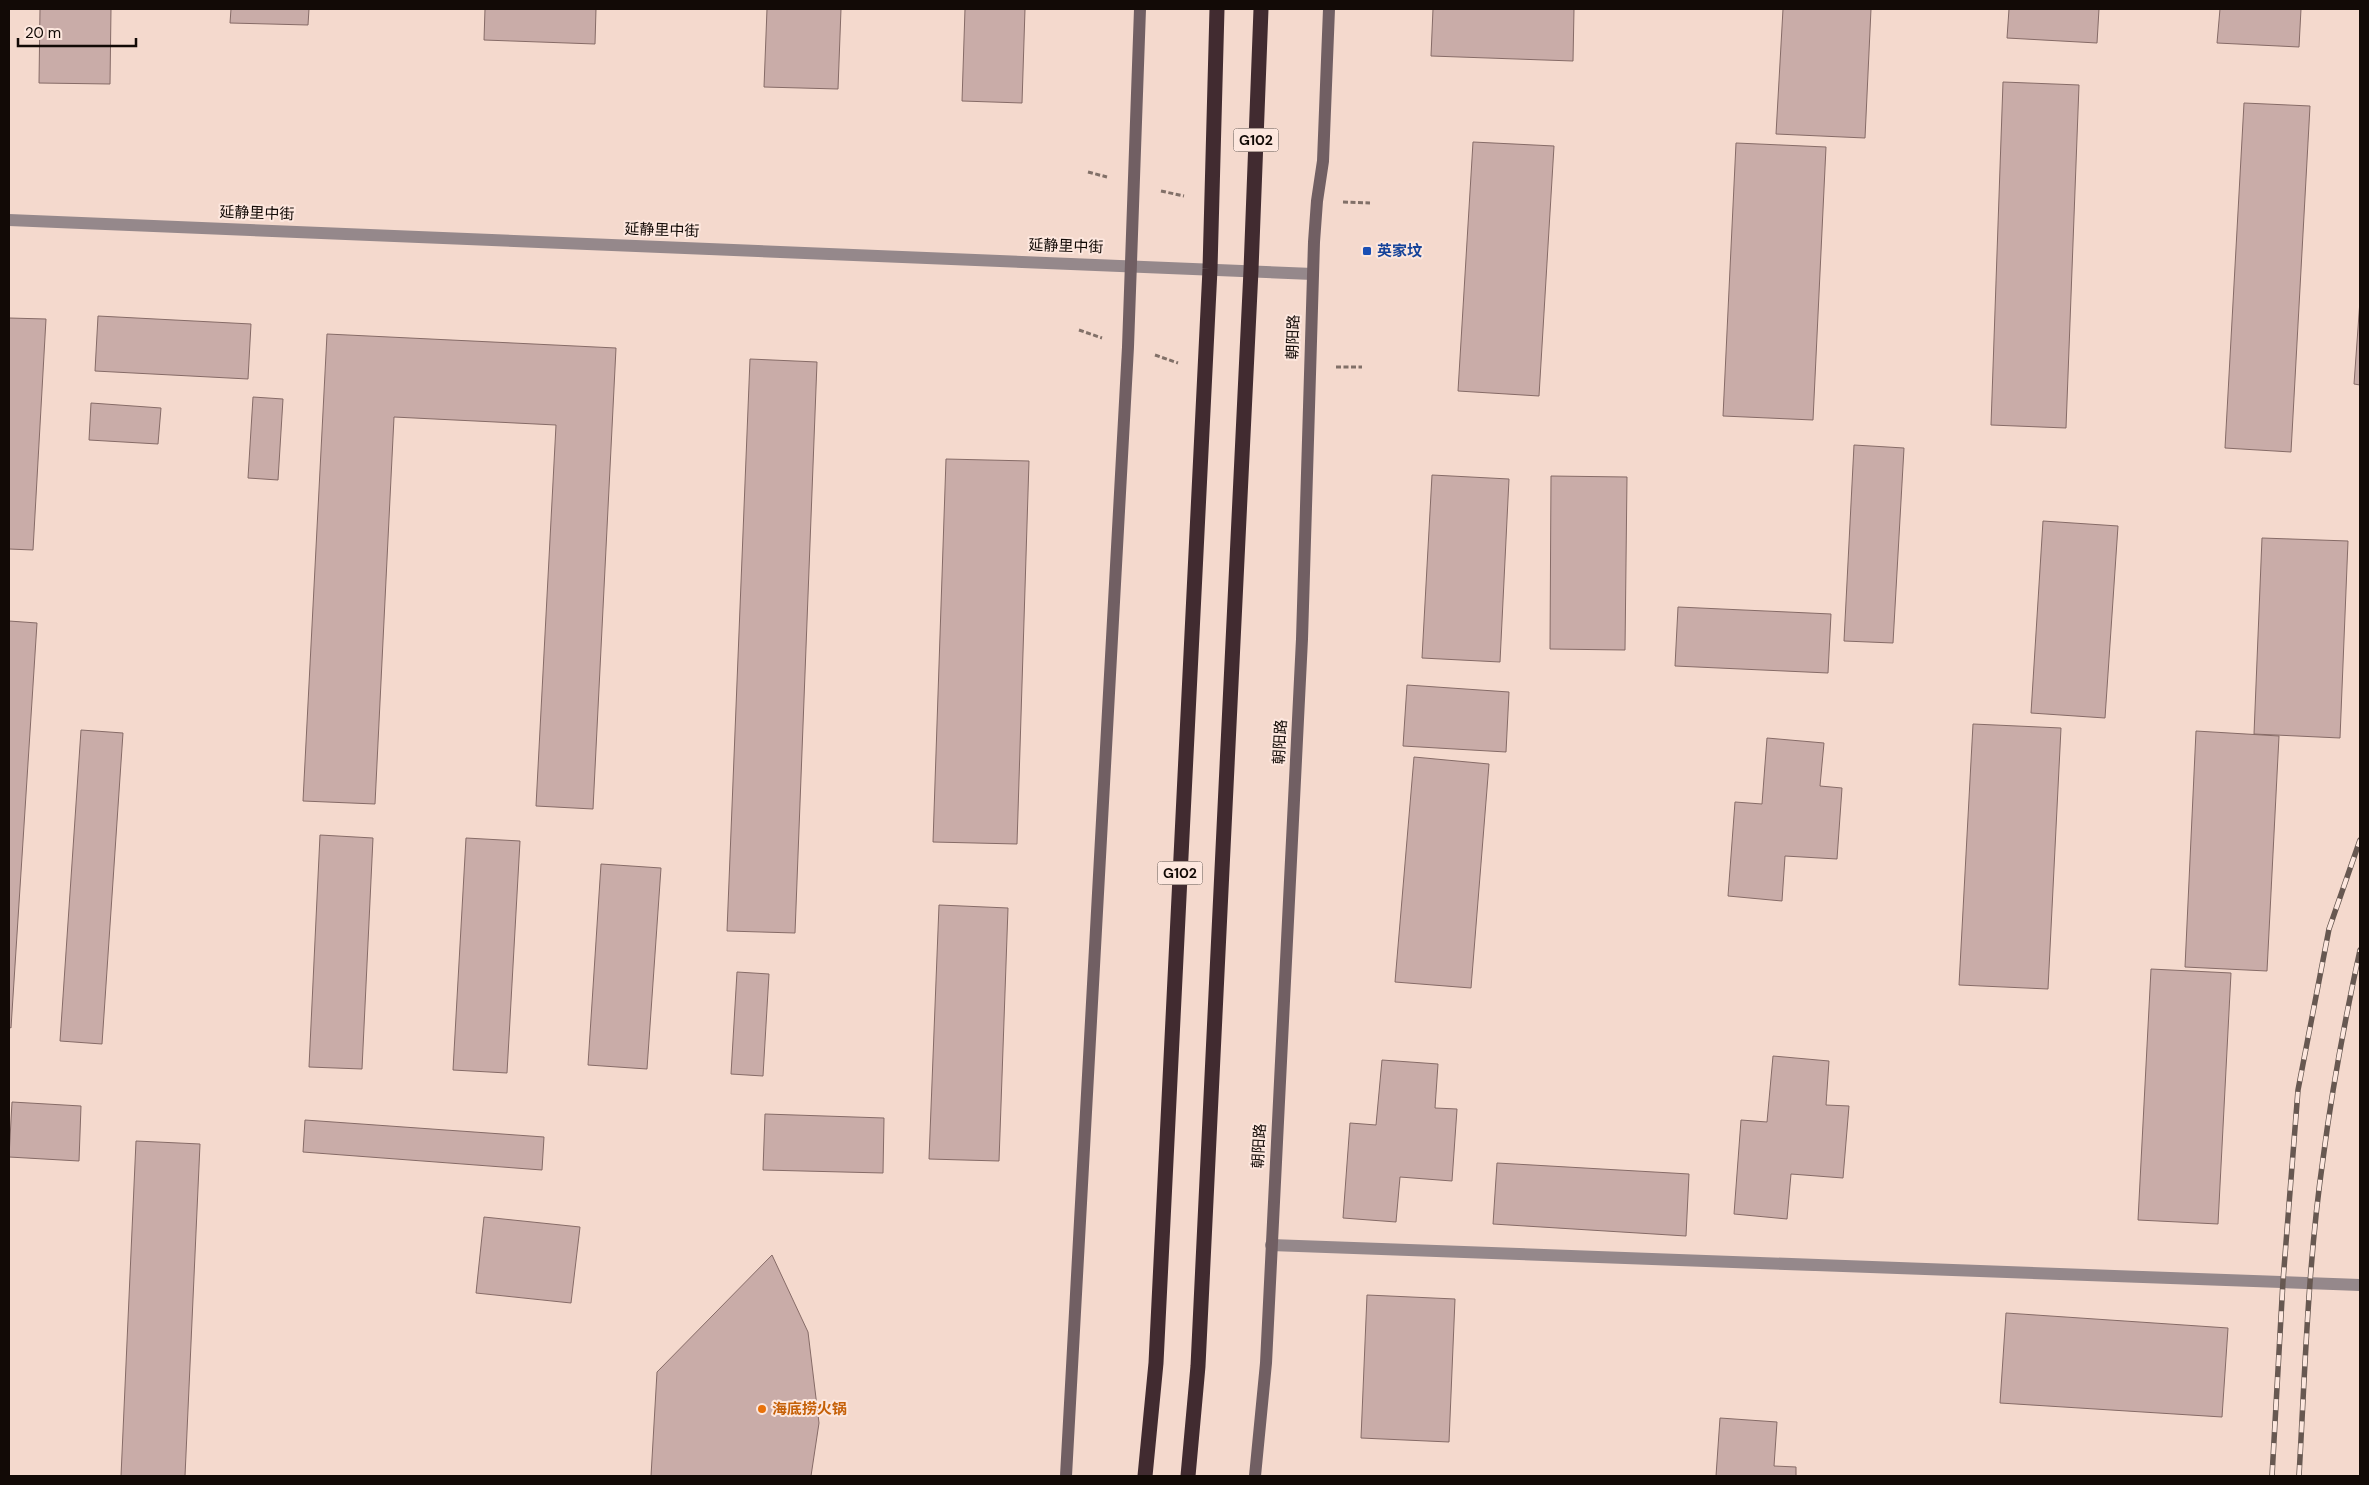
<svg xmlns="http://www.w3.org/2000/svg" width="2369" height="1485" viewBox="0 0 2369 1485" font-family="'DM Sans','Noto Sans SC',sans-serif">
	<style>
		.building { fill: #c9aca8; stroke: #866b67 }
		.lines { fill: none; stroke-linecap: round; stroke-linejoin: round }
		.path { stroke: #817068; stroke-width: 3; stroke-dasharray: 5 2.5; stroke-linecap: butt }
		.lane { stroke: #95888b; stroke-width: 12 }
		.street { stroke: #95888b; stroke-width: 12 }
		.secondary { stroke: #715f63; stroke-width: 12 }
		.highway { stroke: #412b30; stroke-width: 15 }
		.rail-casing { stroke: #675851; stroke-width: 5.5 }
		.rail { stroke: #fde7de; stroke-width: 4; stroke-dasharray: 11; stroke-linecap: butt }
		.transit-dot { fill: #1a4fb4; stroke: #fde7de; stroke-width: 2 }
		.food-dot { fill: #e8710a; stroke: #fde7de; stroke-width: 2 }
		.labels { text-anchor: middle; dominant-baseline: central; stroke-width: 4; stroke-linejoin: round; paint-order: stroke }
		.shield { fill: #fde7de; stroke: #584c47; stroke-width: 1 }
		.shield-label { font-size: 14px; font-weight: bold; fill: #120a06 }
		.street-label { font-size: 15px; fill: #120a06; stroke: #fde7de }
		.transit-label { font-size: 15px; font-weight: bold; fill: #164399; stroke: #fde7de; text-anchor: start }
		.food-label { font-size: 15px; font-weight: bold; fill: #c56008; stroke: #fde7de; text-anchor: start }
	</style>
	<rect width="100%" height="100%" fill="#f4d9cd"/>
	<!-- building -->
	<path class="building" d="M40,9H111L110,84L39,83Z
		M231,9H309L308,25L230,23Z
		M485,9H596L595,44L484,40Z
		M767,9H841L838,89L764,87Z
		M965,9H1025L1022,103L962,101Z
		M1433,9H1574L1573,61L1431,56Z
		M1783,9H1871L1865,138L1776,134Z
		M2009,9H2099L2097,43L2007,38Z
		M2220,9H2301L2299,47L2217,43Z
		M2003,82L2079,85L2066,428L1991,425Z
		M2244,103L2310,106L2291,452L2225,448Z
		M1473,142L1554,146L1539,396L1458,391Z
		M1736,143L1826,147L1813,420L1723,416Z
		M2360,300V385L2354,384Z
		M98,316L251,324L248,379L95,371Z
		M9,318L46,319L33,550L9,549Z
		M327,334L616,348L593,809L536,806L556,425L394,417L375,804L303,801Z
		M750,359L817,362L795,933L727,931Z
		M253,397L283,399L278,480L248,478Z
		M91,403L161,408L158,444L89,440Z
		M1854,445L1904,448L1893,643L1844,641Z
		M946,459L1029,461L1017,844L933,842Z
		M1432,475L1509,479L1500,662L1422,658Z
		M1551,476L1627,477L1625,650L1550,649Z
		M2043,521L2118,526L2105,718L2031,713Z
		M2262,538L2348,541L2340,738L2254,734Z
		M1678,607L1831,614L1828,673L1675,666Z
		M9,621L37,623L11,1028L9,1027Z
		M1407,685L1509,692L1506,752L1403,746Z
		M1973,724L2061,728L2048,989L1959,985Z
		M81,730L123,733L102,1044L60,1041Z
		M2196,731L2279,736L2267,971L2185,967Z
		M1767,738L1824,743L1820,786L1842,788L1837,859L1785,856L1782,901L1728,896L1735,802L1762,804Z
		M1414,757L1489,764L1471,988L1395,982Z
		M320,835L373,838L362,1069L309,1067Z
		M466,838L520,841L507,1073L453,1070Z
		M601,864L661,868L647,1069L588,1065Z
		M939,905L1008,908L999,1161L929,1159Z
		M2151,969L2231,973L2218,1224L2138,1220Z
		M737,972L769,974L763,1076L731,1074Z
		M1773,1056L1829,1061L1826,1105L1849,1106L1843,1178L1791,1174L1787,1219L1734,1214L1741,1120L1767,1122Z
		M1382,1060L1438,1064L1435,1108L1457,1109L1452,1181L1400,1177L1396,1222L1343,1218L1350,1123L1376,1125Z
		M12,1102L81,1106L79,1161L9,1157Z
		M765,1114L884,1118L883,1173L763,1170Z
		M305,1120L544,1137L542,1170L303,1152Z
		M136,1141L200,1144L185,1476H121Z
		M1497,1163L1689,1174L1686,1236L1493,1224Z
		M484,1217L580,1227L571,1303L476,1293Z
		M772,1255L808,1332L819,1423L811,1476H651L657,1372Z
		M1367,1295L1455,1299L1449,1442L1361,1438Z
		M2006,1313L2228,1328L2222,1417L2000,1403Z
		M1720,1418L1777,1422L1774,1466L1796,1467V1476H1716Z"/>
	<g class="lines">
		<!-- path -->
		<path class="path" d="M1088,172L1107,177
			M1161,191L1184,196
			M1343,202L1370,203
			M1079,330L1102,338
			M1155,355L1178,363
			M1336,367H1362"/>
		<!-- lane -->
		<path class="lane" d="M1271,1245L2360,1285"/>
		<!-- street -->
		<path class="street" d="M9,220L1313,274"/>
		<!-- secondary -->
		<path class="secondary" d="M1066,1476L1128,347L1140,9
			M1255,1476L1266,1363L1302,639L1314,242L1317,201L1323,161L1329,9"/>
		<!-- highway -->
		<path class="highway" d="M1145,1476L1156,1363L1210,269L1217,9
			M1188,1476L1198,1366L1251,270L1261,9"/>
		<defs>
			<path id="rail" d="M2272,1476L2283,1281L2298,1090L2329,929L2360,840
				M2299,1476C2305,1371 2308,1263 2323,1159C2332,1089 2345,1019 2360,950"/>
		</defs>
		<!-- rail casing -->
		<use href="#rail" class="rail-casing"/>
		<!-- rail -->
		<use href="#rail" class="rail"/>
	</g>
	<!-- markers -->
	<rect class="transit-dot" x="1362" y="246" width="10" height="10" rx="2.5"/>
	<circle class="food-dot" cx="762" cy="1409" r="5"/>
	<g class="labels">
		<!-- shield labels -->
		<g class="shield">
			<rect x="1233.5" y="128.5" width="45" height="23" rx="4"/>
			<rect x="1157.5" y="861.5" width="45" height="23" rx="4"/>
		</g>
		<g class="shield-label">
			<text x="1256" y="140">G102</text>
			<text x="1180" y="873">G102</text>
		</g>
		<!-- street labels -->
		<g class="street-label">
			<text transform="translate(257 213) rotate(2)">延静里中街</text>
			<text transform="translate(662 230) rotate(2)">延静里中街</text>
			<text transform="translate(1066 246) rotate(2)">延静里中街</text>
			<text transform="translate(1293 337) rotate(-88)">朝阳路</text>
			<text transform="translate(1280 742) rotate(-87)">朝阳路</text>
			<text transform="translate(1259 1146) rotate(-87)">朝阳路</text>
		</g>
		<!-- transit labels -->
		<g class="transit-label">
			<text x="1377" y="251">英家坟</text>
		</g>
		<!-- food labels -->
		<g class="food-label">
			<text x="772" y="1409">海底捞火锅</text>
		</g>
	</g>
	<!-- border -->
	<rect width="2369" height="1485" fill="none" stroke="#120a06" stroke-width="20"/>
	<!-- scale -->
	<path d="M18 38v8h118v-8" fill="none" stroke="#120a06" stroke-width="2.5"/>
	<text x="25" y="38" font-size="15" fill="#120a06" stroke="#fde7de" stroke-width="4" paint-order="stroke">20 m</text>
</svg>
